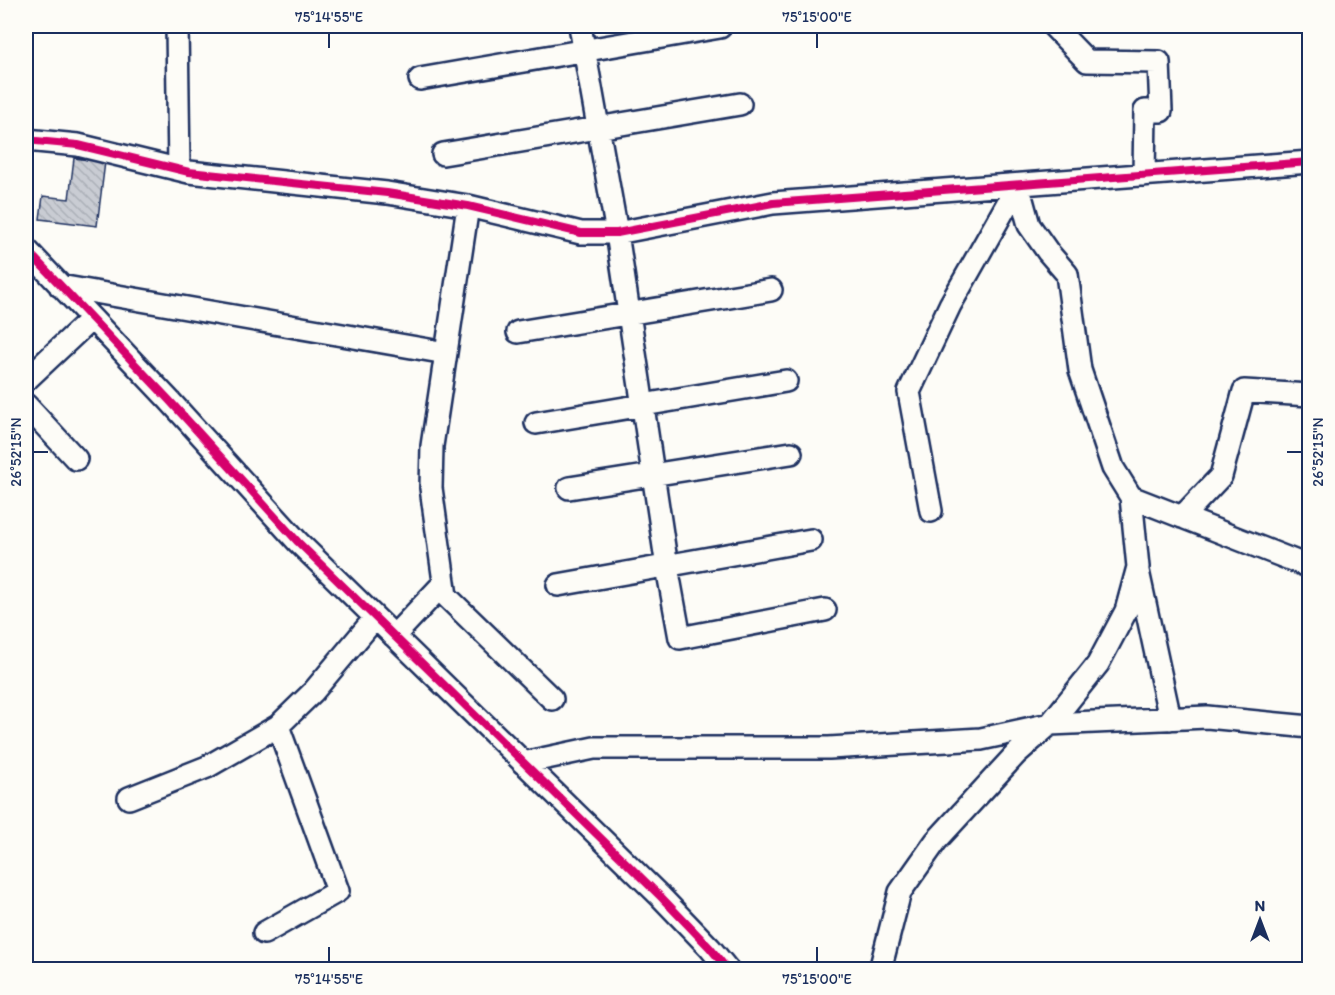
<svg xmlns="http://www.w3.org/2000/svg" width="1335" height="995" viewBox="0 0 1335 995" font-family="Itim,sans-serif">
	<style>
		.building { fill: url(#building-back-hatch); stroke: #1b2f5e; stroke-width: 1.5 }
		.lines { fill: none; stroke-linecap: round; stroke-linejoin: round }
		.street-casing { stroke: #1b2f5e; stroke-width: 26 }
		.street { stroke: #fdfcf7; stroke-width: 21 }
		.cycleway-casing { stroke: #fdfcf7; stroke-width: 11 }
		.cycleway { stroke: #d6006c; stroke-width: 8 }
		.ticks { fill: none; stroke: #1b2f5e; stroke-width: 2 }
		.neatline { fill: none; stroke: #1b2f5e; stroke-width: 2 }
		.ticks-label { font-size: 15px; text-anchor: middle; fill: #1b2f5e }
	</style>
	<defs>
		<pattern id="building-back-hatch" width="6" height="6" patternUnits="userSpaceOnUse" patternTransform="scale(1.5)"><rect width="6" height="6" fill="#c9ccd3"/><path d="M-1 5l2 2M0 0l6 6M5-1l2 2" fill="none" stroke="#acb0b8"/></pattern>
	</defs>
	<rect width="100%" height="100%" fill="#fdfcf7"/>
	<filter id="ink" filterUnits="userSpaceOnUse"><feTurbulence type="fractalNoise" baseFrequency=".0167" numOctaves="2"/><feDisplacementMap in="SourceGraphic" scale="12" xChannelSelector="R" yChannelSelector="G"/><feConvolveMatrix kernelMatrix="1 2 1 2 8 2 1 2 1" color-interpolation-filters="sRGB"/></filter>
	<g filter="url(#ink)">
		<!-- building -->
		<path class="building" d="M74,158L105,162L97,226L40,219L43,196L69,199Z"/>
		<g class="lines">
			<defs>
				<path id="street" d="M177,26L179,169
					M580,26L617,233L667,567L680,638L825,610
					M1053,26L1087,61L1159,62L1161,111H1145L1144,175
					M420,79L720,27
					M26,140L78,145L189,172L387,193L468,206L581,233H617L773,203L1310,162
					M443,154L740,104
					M1018,185L1029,225L1048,252L1067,274L1080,370L1113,468L1131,497L1310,567
					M468,206L432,446L431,488L446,596L552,699
					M26,249L169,400L298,542L661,897L710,948L728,970
					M60,286L446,353
					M518,332L771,290
					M26,380L91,319
					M26,405L76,459
					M536,423L786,381
					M569,488L791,453
					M931,511L909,392L950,305L1018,185
					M1182,517L1221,476L1244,391L1310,395
					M1138,571L1170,719
					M558,585L811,540
					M394,636L444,583
					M278,726L313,692L375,618
					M523,763L594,748H829L981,739L1050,724L1098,664L1126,611L1138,567L1131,497
					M129,798L207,767L278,726L338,891L264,933
					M880,970L900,892L936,841L1016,754L1050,724L1207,717L1310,727"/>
			</defs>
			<!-- street casing -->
			<use href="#street" class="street-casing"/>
			<!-- street -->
			<use href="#street" class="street"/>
			<defs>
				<path id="cycleway" d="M26,140L78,145L189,172L387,193L468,206L581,233H617L773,203L1310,162
					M26,249L169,400L298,542L661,897L710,948L728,970"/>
			</defs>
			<!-- cycleway casing -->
			<use href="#cycleway" class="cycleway-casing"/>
			<!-- cycleway -->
			<use href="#cycleway" class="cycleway"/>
		</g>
	</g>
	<!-- ticks -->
	<path class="ticks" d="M329,33V48M817,33V48M33,452H48M1287,452H1302M329,947V962M817,947V962"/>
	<!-- margin -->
	<rect width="1335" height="995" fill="none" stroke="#fdfcf7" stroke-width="66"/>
	<!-- north arrow -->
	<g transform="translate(1260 920)" stroke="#fdfcf7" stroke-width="4.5" paint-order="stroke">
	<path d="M0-4.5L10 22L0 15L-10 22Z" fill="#1b2f5e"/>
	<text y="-9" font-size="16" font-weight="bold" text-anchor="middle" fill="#1b2f5e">N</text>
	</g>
	<rect x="33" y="33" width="1269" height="929" class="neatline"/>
	<g class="ticks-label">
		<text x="329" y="22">75°14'55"E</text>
		<text x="817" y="22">75°15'00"E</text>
		<text transform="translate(16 452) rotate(-90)" y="5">26°52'15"N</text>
		<text transform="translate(1318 452) rotate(-90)" y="5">26°52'15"N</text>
		<text x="329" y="984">75°14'55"E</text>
		<text x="817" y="984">75°15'00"E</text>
	</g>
</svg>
